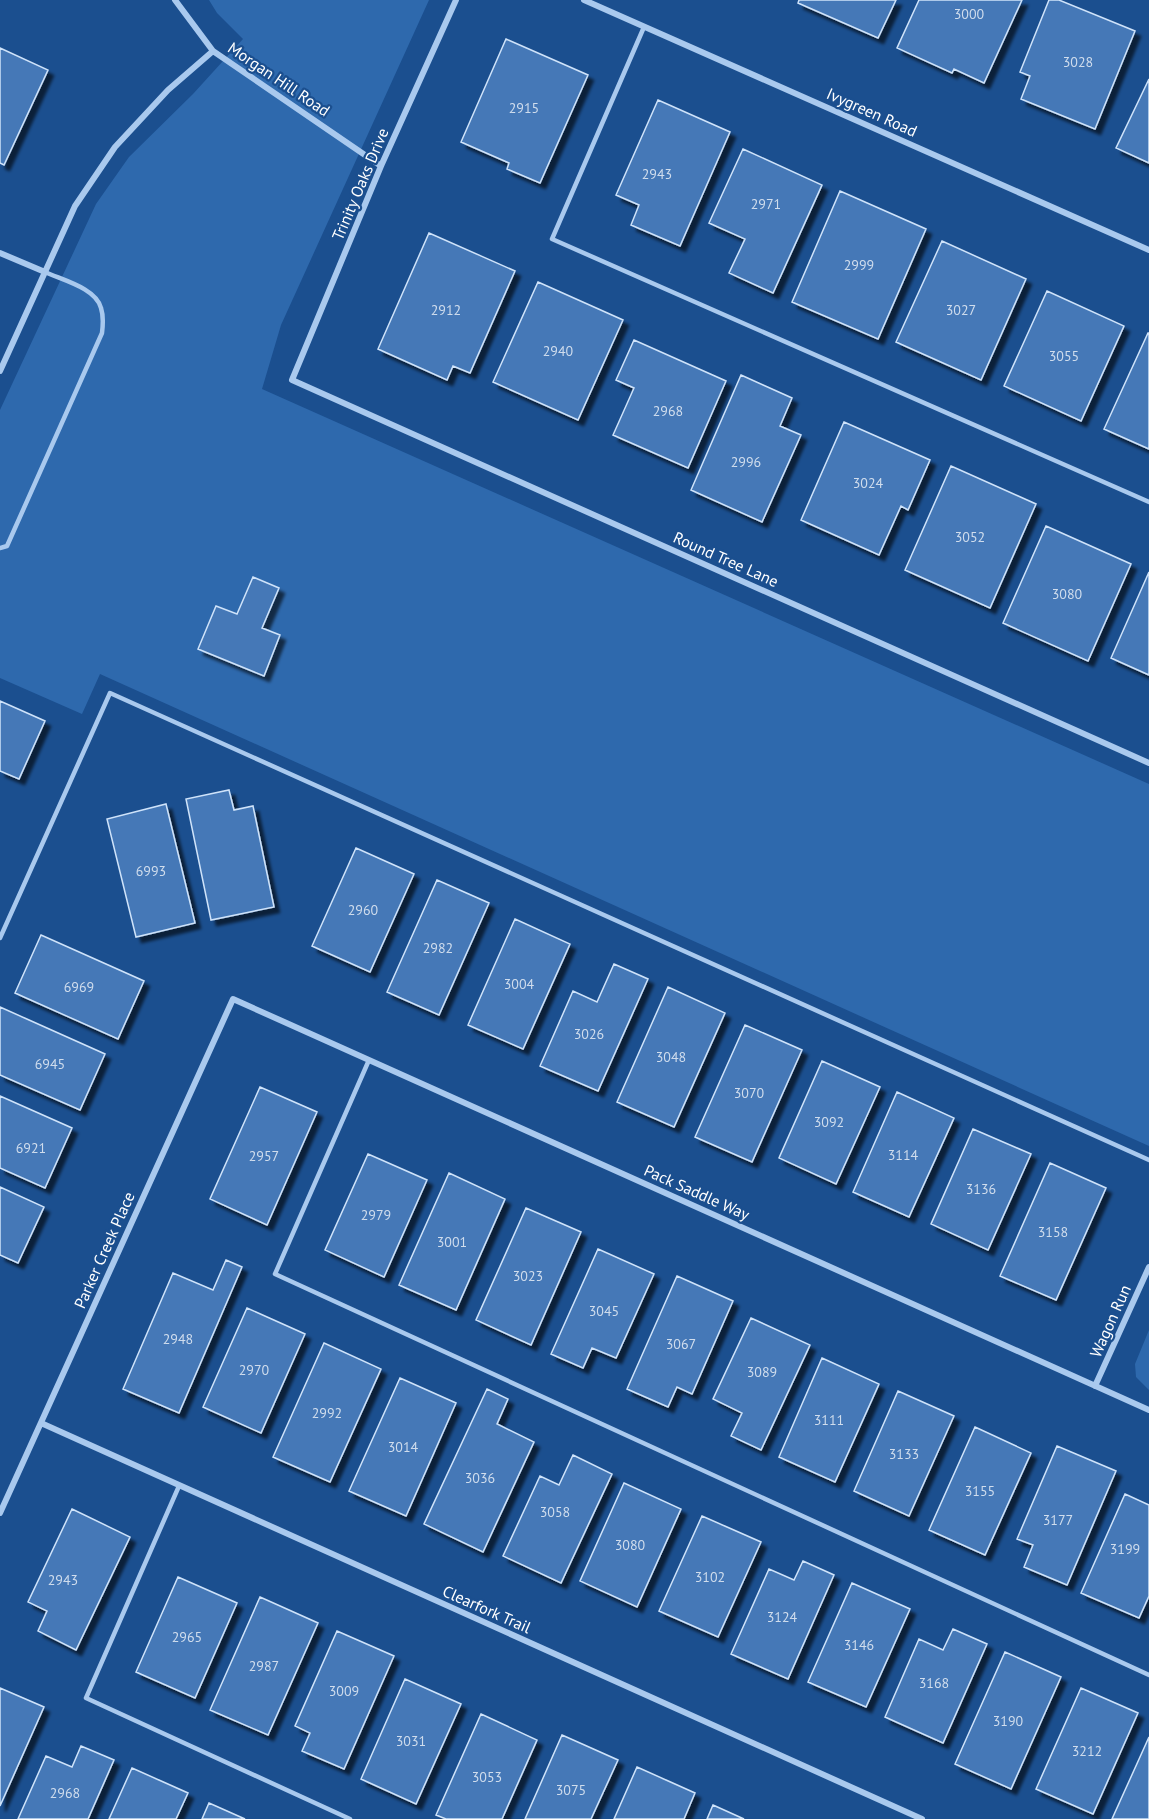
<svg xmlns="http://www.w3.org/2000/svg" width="1149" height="1819" viewBox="0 0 1149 1819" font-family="'PT Sans',sans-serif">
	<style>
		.green { fill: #2e69ad }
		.building { fill: #4478b7; stroke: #cfe3fa; stroke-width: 1.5; filter: url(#shadow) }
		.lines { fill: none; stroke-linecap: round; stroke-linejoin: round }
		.lane { stroke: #a9c9ee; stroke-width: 4.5 }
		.street { stroke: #a9c9ee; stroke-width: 6 }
		.labels { text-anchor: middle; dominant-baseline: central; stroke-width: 4.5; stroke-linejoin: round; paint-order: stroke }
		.number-label { font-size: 14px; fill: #d0dded }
		.street-label { font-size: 16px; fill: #fff; stroke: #1b4f8f }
	</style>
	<defs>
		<filter id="shadow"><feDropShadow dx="5.5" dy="5.5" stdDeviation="1.5" flood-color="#0009"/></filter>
	</defs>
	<rect width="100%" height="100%" fill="#1b4f8f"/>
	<!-- green -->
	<path class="green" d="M209,0H429L281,325L262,389L1149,784V1146L100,674L82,714L0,678V410L96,204L129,157L193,94L243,39L217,13Z
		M1149,1330V1390L1136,1377L1135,1364Z"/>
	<!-- building -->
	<path class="building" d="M799,0H896L878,38L798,3Z
		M919,0H1022L984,83L954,69L952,73L897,48Z
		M1049,0H1059L1135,31L1095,129L1021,99L1030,76L1020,72Z
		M506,39L588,75L540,183L507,169L509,163L461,142Z
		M0,48L48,70L4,165L0,163Z
		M1149,79V163L1116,148Z
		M658,100L730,132L680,246L631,225L639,205L616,195Z
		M743,149L822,185L773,293L729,273L745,239L709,223Z
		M840,191L926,229L878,339L792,302Z
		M429,233L515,271L470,373L453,366L447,380L378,349Z
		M942,241L1026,279L981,380L896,342Z
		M538,282L623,320L578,420L493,382Z
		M1047,291L1124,326L1081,421L1004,386Z
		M1148,333H1149V449L1104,429Z
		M634,340L726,381L688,468L613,435L634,388L616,380Z
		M741,375L792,398L780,426L801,435L762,522L691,490Z
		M844,422L930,460L908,510L901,506L879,555L801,520Z
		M951,466L1036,504L990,608L905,570Z
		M1046,526L1131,564L1088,661L1003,623Z
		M1149,572V675L1111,658Z
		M253,577L279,588L262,628L280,635L264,676L198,649L216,606L237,614Z
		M0,701L45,721L19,779L0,771Z
		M229,790L234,810L253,806L274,907L211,920L186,799Z
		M166,804L195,923L136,937L107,819Z
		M356,848L414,874L370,972L312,946Z
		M437,880L489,903L439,1015L387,992Z
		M515,919L570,944L523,1049L468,1025Z
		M41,935L144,981L118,1039L15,993Z
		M614,964L648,979L598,1091L540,1066L573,991L597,1002Z
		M668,987L725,1013L674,1127L617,1102Z
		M0,1007L105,1054L80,1110L0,1075Z
		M745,1025L802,1050L752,1162L695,1137Z
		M822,1061L880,1087L836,1184L779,1158Z
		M260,1087L317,1112L267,1225L210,1199Z
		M897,1092L954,1118L909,1217L853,1192Z
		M0,1096L72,1128L45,1188L0,1168Z
		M973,1129L1031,1154L988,1250L931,1224Z
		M368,1154L427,1180L384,1277L325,1250Z
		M1050,1163L1106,1188L1056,1300L1000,1276Z
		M449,1173L505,1199L456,1310L399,1285Z
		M0,1187L44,1207L18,1263L0,1255Z
		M526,1208L581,1232L531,1345L476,1320Z
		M598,1249L654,1274L616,1358L592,1348L583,1368L551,1354Z
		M226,1260L242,1267L179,1413L123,1389L173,1273L213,1290Z
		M677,1276L733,1301L692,1394L677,1387L668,1407L627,1389Z
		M247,1308L305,1334L261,1433L203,1407Z
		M751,1318L810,1345L761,1450L731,1436L742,1413L713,1399Z
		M324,1343L381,1369L330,1482L273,1457Z
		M822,1358L879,1384L835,1482L779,1457Z
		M400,1378L456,1403L406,1516L349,1491Z
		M487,1389L508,1399L497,1424L534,1442L483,1552L424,1524Z
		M898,1391L954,1416L909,1516L854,1491Z
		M975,1427L1031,1453L985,1555L929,1530Z
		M1057,1446L1116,1471L1067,1585L1024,1567L1033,1545L1017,1539Z
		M573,1455L612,1474L561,1583L503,1556L540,1476L559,1485Z
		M624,1483L681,1509L637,1607L580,1581Z
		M1125,1494L1149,1505V1596L1139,1618L1081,1593Z
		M72,1509L130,1537L76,1650L38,1631L47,1611L28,1602Z
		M702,1516L761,1542L718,1637L659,1611Z
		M803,1561L834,1575L788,1679L731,1654L769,1569L794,1580Z
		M178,1577L237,1603L195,1698L136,1672Z
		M852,1583L910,1609L866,1707L808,1682Z
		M260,1597L318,1623L268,1735L210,1710Z
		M953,1629L987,1644L943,1743L885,1717L919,1639L943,1650Z
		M337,1631L394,1656L344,1769L302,1751L310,1733L295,1726Z
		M1005,1652L1061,1677L1011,1789L955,1764Z
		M405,1679L461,1704L416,1804L361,1779Z
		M0,1688L44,1707L0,1806Z
		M1081,1688L1138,1713L1093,1814L1036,1789Z
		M481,1714L537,1740L502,1819H446L436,1815Z
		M562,1735L618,1760L591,1819H525Z
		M1149,1737V1819H1112Z
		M81,1746L114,1760L88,1819H18L46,1756L72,1767Z
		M637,1767L695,1793L684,1819H614Z
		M132,1768L188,1793L176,1819H109Z
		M209,1803L245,1819H202Z
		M713,1805L744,1819H707Z"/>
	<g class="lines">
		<!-- lane -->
		<path class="lane" d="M644,27L552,239L1149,502
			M0,548L7,546L102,333C103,325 104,317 101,308C96,288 62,280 45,272
			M0,938L110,693L1149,1160
			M369,1060L275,1274L1149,1675
			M179,1486L86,1698L350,1819"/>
		<!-- street -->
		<path class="street" d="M175,0L213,51L381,166
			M456,0L381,166L292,380L1149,763
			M584,0L1149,250
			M0,253L45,272
			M0,371L75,206L115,147L168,90L213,51
			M1095,1386L1149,1267
			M41,1423L922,1819
			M0,1513L233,999L1149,1410"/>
	</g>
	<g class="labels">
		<!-- number labels -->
		<g class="number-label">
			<text x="969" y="14">3000</text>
			<text x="1078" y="62">3028</text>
			<text x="524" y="108">2915</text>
			<text x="657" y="174">2943</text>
			<text x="766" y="204">2971</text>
			<text x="859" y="265">2999</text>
			<text x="446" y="310">2912</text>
			<text x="961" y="310">3027</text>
			<text x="558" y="351">2940</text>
			<text x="1064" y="356">3055</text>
			<text x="668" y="411">2968</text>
			<text x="746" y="462">2996</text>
			<text x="868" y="483">3024</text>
			<text x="970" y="537">3052</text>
			<text x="1067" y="594">3080</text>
			<text x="151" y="871">6993</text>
			<text x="363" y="910">2960</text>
			<text x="438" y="948">2982</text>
			<text x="519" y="984">3004</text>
			<text x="79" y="987">6969</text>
			<text x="589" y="1034">3026</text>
			<text x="671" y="1057">3048</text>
			<text x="50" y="1064">6945</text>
			<text x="749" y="1093">3070</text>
			<text x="829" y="1122">3092</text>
			<text x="31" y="1148">6921</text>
			<text x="903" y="1155">3114</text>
			<text x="264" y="1156">2957</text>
			<text x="981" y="1189">3136</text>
			<text x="376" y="1215">2979</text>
			<text x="1053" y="1232">3158</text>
			<text x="452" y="1242">3001</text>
			<text x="528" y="1276">3023</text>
			<text x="604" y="1311">3045</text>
			<text x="178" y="1339">2948</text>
			<text x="681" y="1344">3067</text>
			<text x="254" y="1370">2970</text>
			<text x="762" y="1372">3089</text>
			<text x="327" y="1413">2992</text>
			<text x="829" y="1420">3111</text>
			<text x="403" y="1447">3014</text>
			<text x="904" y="1454">3133</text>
			<text x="480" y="1478">3036</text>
			<text x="980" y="1491">3155</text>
			<text x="555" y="1512">3058</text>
			<text x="1058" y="1520">3177</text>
			<text x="630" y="1545">3080</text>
			<text x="1125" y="1549">3199</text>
			<text x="710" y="1577">3102</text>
			<text x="63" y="1580">2943</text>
			<text x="782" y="1617">3124</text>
			<text x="187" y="1637">2965</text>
			<text x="859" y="1645">3146</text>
			<text x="264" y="1666">2987</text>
			<text x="934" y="1683">3168</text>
			<text x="344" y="1691">3009</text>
			<text x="1008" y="1721">3190</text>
			<text x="411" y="1741">3031</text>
			<text x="1087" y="1751">3212</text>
			<text x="487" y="1777">3053</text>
			<text x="571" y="1790">3075</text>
			<text x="65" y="1793">2968</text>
		</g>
		<!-- street labels -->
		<g class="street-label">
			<text transform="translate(279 79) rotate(34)">Morgan Hill Road</text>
			<text transform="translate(872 112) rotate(24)">Ivygreen Road</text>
			<text transform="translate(360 184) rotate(-67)">Trinity Oaks Drive</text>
			<text transform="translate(726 559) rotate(24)">Round Tree Lane</text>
			<text transform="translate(697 1192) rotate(24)">Pack Saddle Way</text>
			<text transform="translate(104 1250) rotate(-66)">Parker Creek Place</text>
			<text transform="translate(1110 1321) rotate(-66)">Wagon Run</text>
			<text transform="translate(487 1609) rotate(24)">Clearfork Trail</text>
		</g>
	</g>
</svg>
